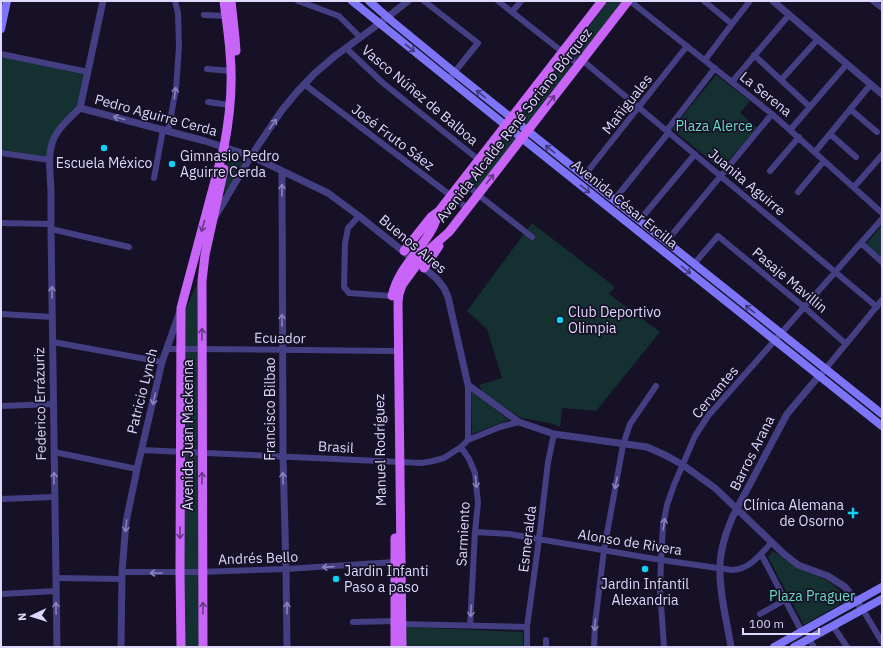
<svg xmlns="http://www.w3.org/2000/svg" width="883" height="648" viewBox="0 0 883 648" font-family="'IBM Plex Sans',sans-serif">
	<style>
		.green { fill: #143031 }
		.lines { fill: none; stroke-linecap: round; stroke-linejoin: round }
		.minor { stroke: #443e83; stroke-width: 6 }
		.tertiary { stroke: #443e83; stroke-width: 7 }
		.secondary { stroke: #7e74f8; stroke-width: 8 }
		.primary { stroke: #c865f8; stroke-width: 9 }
		.oneway { stroke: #40397b }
		.oneway2 { stroke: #8a83ba }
		.oneway3 { stroke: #663785 }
		.poi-dot { fill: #0ed1f4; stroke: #161127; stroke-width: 1.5 }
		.labels { text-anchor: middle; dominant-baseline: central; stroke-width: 3.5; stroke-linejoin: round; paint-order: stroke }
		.street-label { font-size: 14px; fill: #dfd8fd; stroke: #161127 }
		.park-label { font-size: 14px; fill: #67dbc4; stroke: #161127 }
		.poi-label { font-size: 14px; fill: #dfd8fd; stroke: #161127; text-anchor: start }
	</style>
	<rect width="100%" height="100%" fill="#161127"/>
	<!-- green -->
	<path class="green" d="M608,1H625L579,61L569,53Z
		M1,56L86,75L79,106L62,123L48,158L1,150Z
		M562,59L574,68L528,127L516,118Z
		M716,75L750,101L740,113L757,128L721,169L672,129Z
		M505,131L516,139L477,191L466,182Z
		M228,159L243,162L229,190L224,192Z
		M532,223L615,287L609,294L660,332L596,411L562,408L560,427L550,423L521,418L483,392L479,385L502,378L487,329L467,311Z
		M882,225V259L865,245Z
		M199,279L201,647H183L182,318Z
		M471,391L509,420L472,434Z
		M773,551L797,568L827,580L840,591L847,600L804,625L768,557Z
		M406,627L523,632V647H406Z"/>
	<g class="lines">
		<!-- minor -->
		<path class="minor" d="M298,1L339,16L360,37
			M424,1L478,43L449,79
			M498,1L579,65
			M630,1L772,114L882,213
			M704,1L732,24
			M873,1L882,8
			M512,12L521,1
			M204,15L226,16
			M346,48L383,83L479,160
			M1,54L88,72
			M754,55L810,107
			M582,60L877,307
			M705,60L732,24L750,1
			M207,69L231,71
			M781,80L818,39
			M732,82L789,15
			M304,84L467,208
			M208,102L230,105
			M850,109L877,132
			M667,130L715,68
			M790,130L847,64
			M168,131L176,89L179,47L178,13L175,1
			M830,134L856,157
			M815,152L871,84
			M1,153L50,160
			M770,171L799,137
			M584,176L687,46
			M154,178L163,130
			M462,181L481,197L532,237
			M854,187L882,155
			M798,192L824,161
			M614,200L669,132
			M359,216L348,228L345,244L344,287L349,293L392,296
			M639,221L695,154
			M1,223L51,224
			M51,229L129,247
			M666,242L772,114
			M861,243L882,262
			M694,264L718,236L804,307L846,344
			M1,314L52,317
			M53,342L162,362
			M167,349H196L393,351
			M823,372L882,300
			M1,406L54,404
			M468,440V385
			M461,447L469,459L475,473L478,503L475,532L470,626
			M142,450L422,463L433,461L444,458L461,447L468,440L500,427L519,422
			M54,452L137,469
			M1,499L54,497
			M475,532L509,534L661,560L732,570C749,570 761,554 771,543
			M761,554L802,632
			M122,572H199L286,569L395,562
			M56,578L122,579
			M1,594L56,591
			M863,610L882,642
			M760,614L785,600
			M353,622L395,621
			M401,624L527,627
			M833,626L847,647
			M809,639L814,647
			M527,647V627L539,539L548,462L554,434
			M546,647V640
			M594,647L595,624L604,550L623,445L630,424L656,386
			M664,647L660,590L661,560L663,525L667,505L674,485L695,436L708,416L882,219"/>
		<!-- tertiary -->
		<path class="tertiary" d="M773,1L882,94
			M80,108L205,141L251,156L328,193L359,216L424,268L437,279L444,288L448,297L468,385L475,390L519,422L554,434L647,447L665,455L683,465L715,488L784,554L798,565L828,576L845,587L863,610
			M80,108L103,1
			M282,171L283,456L286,569L287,647
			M215,217L251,156L282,110L297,92L314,74L335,56L380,23L408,1
			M57,647L51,229C51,217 51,206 51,194C51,175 46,153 55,136C61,125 72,116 80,108
			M121,647L122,572L126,522L137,469L162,362L179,314
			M731,647C727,622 719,592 720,567C720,549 726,532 733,516L787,414L819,376"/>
		<!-- secondary -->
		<path class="secondary" d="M352,1L499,120L882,426
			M369,1L393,22L454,72L882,414
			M1,29L7,1
			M774,647L882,587
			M794,647L882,599"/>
		<!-- primary -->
		<path class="primary" d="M231,1L235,38L236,51
			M404,251L431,217L438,212
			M424,268L439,246
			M392,296C399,267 419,253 432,229C435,224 437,217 439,211L602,1
			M395,538V647
			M181,647L180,573L181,308L224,147C230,116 233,84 230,53C229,35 226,18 224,1
			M203,647L202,281L205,255L224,169
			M402,647L398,302L399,294L402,285L418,263L432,247L449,232L628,1"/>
	</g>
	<!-- one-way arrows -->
	<defs><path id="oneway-shaft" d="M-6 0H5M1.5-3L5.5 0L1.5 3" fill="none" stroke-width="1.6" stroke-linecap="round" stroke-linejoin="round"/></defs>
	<g class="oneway">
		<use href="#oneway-shaft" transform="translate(410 48) rotate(39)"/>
		<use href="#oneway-shaft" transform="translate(481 94) rotate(-141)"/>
		<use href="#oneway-shaft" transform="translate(550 149) rotate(-141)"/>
		<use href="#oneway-shaft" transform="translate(585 189) rotate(39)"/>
		<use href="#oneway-shaft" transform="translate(686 270) rotate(39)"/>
		<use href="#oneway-shaft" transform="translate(750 309) rotate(-141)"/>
	</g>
	<g class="oneway2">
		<use href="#oneway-shaft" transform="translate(175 93) rotate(-82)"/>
		<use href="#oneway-shaft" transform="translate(119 118) rotate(-165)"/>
		<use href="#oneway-shaft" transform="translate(273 124) rotate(-55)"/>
		<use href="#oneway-shaft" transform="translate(282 190) rotate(-90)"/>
		<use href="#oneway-shaft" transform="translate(52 292) rotate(-91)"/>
		<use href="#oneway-shaft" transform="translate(282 320) rotate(-90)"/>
		<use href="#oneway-shaft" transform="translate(154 399) rotate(103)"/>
		<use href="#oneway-shaft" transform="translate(54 478) rotate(-90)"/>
		<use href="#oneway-shaft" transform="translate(283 478) rotate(-92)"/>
		<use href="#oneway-shaft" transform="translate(476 482) rotate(84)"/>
		<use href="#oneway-shaft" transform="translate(616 483) rotate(101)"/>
		<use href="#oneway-shaft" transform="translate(664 524) rotate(-82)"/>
		<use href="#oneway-shaft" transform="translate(126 526) rotate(96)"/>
		<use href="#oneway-shaft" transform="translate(328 567) rotate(176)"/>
		<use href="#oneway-shaft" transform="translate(156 573) rotate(-180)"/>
		<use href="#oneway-shaft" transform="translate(56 608) rotate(-91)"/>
		<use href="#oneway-shaft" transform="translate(287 608) rotate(-90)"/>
		<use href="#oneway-shaft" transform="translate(471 611) rotate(93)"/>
		<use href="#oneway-shaft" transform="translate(595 625) rotate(94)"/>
	</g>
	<g class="oneway3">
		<use href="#oneway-shaft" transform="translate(551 100) rotate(-52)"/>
		<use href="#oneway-shaft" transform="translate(490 179) rotate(-52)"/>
		<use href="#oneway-shaft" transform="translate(203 226) rotate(105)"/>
		<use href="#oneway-shaft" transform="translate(202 334) rotate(-90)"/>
		<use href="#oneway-shaft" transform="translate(202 478) rotate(-90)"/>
		<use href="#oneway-shaft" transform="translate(180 533) rotate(90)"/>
		<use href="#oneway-shaft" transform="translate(203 608) rotate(-90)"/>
	</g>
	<!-- markers -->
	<g class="poi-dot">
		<circle cx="104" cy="148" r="4"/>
		<circle cx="172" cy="164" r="4"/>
		<circle cx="560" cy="320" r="4"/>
		<path d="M851 507h4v4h4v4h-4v4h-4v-4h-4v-4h4z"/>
		<circle cx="645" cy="569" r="4"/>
		<circle cx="336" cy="579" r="4"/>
	</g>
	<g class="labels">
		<!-- street labels -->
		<g class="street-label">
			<text transform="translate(766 94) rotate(39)">La Serena</text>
			<text transform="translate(420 95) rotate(40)">Vasco Núñez de Balboa</text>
			<text transform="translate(627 104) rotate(-52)">Mañiguales</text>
			<text transform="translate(156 115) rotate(15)">Pedro Aguirre Cerda</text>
			<text transform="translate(514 125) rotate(-52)">Avenida Alcalde René Soriano Bórquez</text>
			<text transform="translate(393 137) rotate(37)">José Fruto Sáez</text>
			<text transform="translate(747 182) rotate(40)">Juanita Aguirre</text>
			<text transform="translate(625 204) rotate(39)">Avenida César Ercilla</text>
			<text transform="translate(413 244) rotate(40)">Buenos Aires</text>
			<text transform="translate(790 280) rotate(40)">Pasaje Mavillin</text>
			<text transform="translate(280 338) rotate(1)">Ecuador</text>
			<text transform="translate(142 391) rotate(-76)">Patricio Lynch</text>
			<text transform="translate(715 392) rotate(-50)">Cervantes</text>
			<text transform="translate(40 404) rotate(-91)">Federico Errázuriz</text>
			<text transform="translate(270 409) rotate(-90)">Francisco Bilbao</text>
			<text transform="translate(188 435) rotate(-90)">Avenida Juan Mackenna</text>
			<text transform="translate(336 447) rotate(3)">Brasil</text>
			<text transform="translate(380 450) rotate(-91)">Manuel Rodríguez</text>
			<text transform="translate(752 453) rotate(-63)">Barros Arana</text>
			<text transform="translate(463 534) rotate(-87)">Sarmiento</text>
			<text transform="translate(527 539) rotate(-83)">Esmeralda</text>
			<text transform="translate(630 542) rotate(9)">Alonso de Rivera</text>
			<text transform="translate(258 558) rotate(-2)">Andrés Bello</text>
		</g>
		<!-- park labels -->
		<g class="park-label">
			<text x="714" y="126">Plaza Alerce</text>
			<text x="812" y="596">Plaza Praguer</text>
		</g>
		<!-- poi labels -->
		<g class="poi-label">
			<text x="180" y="156">Gimnasio Pedro<tspan x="180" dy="16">Aguirre Cerda</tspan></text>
			<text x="104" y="163" text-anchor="middle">Escuela México</text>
			<text x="568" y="312">Club Deportivo<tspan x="568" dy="16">Olimpia</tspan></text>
			<text x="844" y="505" text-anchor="end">Clínica Alemana<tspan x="844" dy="16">de Osorno</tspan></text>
			<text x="344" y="571">Jardin Infanti<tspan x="344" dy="16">Paso a paso</tspan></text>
			<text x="645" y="584" text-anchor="middle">Jardin Infantil<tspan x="645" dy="16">Alexandria</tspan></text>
		</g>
	</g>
	<!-- border -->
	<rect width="883" height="648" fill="none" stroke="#dfd8fd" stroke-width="4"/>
	<!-- north arrow -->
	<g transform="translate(32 616) rotate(266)" stroke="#161127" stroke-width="3" paint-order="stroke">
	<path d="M0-3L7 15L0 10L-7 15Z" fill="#dfd8fd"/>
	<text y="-6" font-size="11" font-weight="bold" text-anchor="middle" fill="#dfd8fd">N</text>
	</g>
	<!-- scale -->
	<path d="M743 628v6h76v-6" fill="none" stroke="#dfd8fd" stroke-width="2"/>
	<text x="749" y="628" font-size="12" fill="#dfd8fd" stroke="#161127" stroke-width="3" paint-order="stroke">100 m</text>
</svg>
